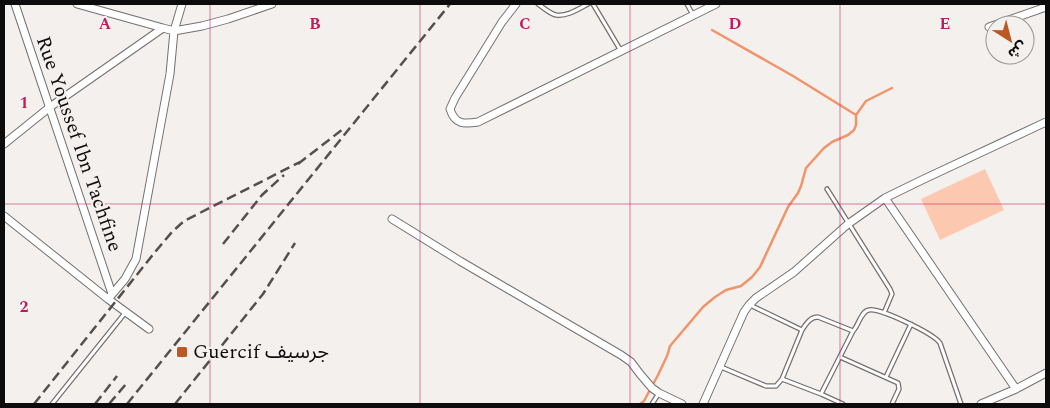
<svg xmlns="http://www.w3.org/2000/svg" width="1050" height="408" viewBox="0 0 1050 408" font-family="Spectral,'Noto Sans Arabic',serif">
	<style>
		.grass { fill: #fdc8b0 }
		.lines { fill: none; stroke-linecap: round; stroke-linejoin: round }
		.stream { stroke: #f0946a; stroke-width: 2.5 }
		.service-casing { stroke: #747170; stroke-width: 5.5 }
		.minor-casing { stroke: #747170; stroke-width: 9 }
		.service { stroke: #fff; stroke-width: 3 }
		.minor { stroke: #fff; stroke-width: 7 }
		.rail { stroke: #525050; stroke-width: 2.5; stroke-dasharray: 10 5; stroke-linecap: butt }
		.grid { fill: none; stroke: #c2185b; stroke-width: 1; stroke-opacity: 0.55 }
		.poi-dot { fill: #bc5823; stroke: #f3f0ee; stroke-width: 2 }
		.labels { text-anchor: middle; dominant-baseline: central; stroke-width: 4; stroke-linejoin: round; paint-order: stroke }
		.street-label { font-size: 20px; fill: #0d0c0c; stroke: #f3f0ee }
		.poi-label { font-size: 20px; fill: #0d0c0c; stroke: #f3f0ee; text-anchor: start }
		.grid-label { font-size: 16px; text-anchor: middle; font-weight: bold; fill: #c2185b; stroke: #f3f0ee; stroke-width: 4; stroke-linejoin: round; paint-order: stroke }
	</style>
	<rect width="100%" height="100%" fill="#f3f0ee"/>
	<!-- grass -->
	<path class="grass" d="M985,169L1004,210L940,240L921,199Z"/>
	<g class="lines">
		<!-- stream -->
		<path class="stream" d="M712,30L793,76L856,115
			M640,404L644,401L658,375L667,356L670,346L703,307L715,297L726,290L741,286L752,277L760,267L788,207L798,193L801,186L806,168L824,148L832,142L848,135L854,130L856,125V115L866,101L892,88"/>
		<defs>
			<path id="service" d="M538,4C544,8 550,14 556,15C567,17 580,8 588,4
				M593,4L621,51
				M687,4L693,15
				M827,189L890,289L892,294L884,313
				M750,305L802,330C806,324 810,317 818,317L853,331C859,325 861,311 869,310C880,308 933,333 940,343L961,404
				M840,357L898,383L899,389L892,404
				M721,367L766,386H776L782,379L802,330
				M886,377L911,324
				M782,379L821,394L843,404
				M821,394L853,331
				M52,404L125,313
				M652,404L659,393"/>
			<path id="minor" d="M15,4L112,294
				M77,4L163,28
				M516,4L502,22L455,98L450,109C455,125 464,124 478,122L716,4
				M989,27L1046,7
				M4,144L50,107L163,28L174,31L202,26L228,19L272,4
				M885,198L1016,389
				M4,216L108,299L149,329
				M392,219L460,261L621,355L631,362L640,374L652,388L659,393L682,404
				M108,299L125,279L136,259L170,74L174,31L182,4
				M703,404L744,312L749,305L756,298L794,272L848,224L885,198L924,179L1046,122
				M981,404L1016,389L1046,373"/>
		</defs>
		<!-- service casing -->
		<use href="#service" class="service-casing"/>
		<!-- minor casing -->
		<use href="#minor" class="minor-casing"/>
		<!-- service -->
		<use href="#service" class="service"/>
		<!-- minor -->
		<use href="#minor" class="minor"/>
		<!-- rail -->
		<path class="rail" d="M298,164L343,129
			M223,244L262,195L284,175
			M34,404L155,252L172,232L184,221L302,161
			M95,404L117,376
			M109,404L126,384
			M127,404L450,4
			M175,404L263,294L295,243"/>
	</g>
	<!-- grid -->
	<path class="grid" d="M210,4V404M420,4V404M630,4V404M840,4V404M4,204H1046"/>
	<!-- markers -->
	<rect class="poi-dot" x="176" y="346" width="12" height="12" rx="2.5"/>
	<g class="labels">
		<!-- street labels -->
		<g class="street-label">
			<text transform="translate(79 144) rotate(71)">Rue Youssef Ibn Tachfine</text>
		</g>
		<!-- poi labels -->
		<g class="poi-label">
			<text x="193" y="352">Guercif جرسيف</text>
		</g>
	</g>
	<g class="grid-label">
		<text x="105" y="29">A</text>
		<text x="315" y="29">B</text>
		<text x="525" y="29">C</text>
		<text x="735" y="29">D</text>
		<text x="945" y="29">E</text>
		<text x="24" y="108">1</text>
		<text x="24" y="312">2</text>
	</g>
	<!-- border -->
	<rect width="1050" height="408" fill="none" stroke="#0d0c0c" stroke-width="10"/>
	<!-- north arrow -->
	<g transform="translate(1010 40) rotate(144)"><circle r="24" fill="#f3f0ee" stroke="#979594"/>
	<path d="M0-4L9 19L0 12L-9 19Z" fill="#bc5823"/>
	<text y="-8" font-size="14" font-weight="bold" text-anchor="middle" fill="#0d0c0c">ش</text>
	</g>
</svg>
